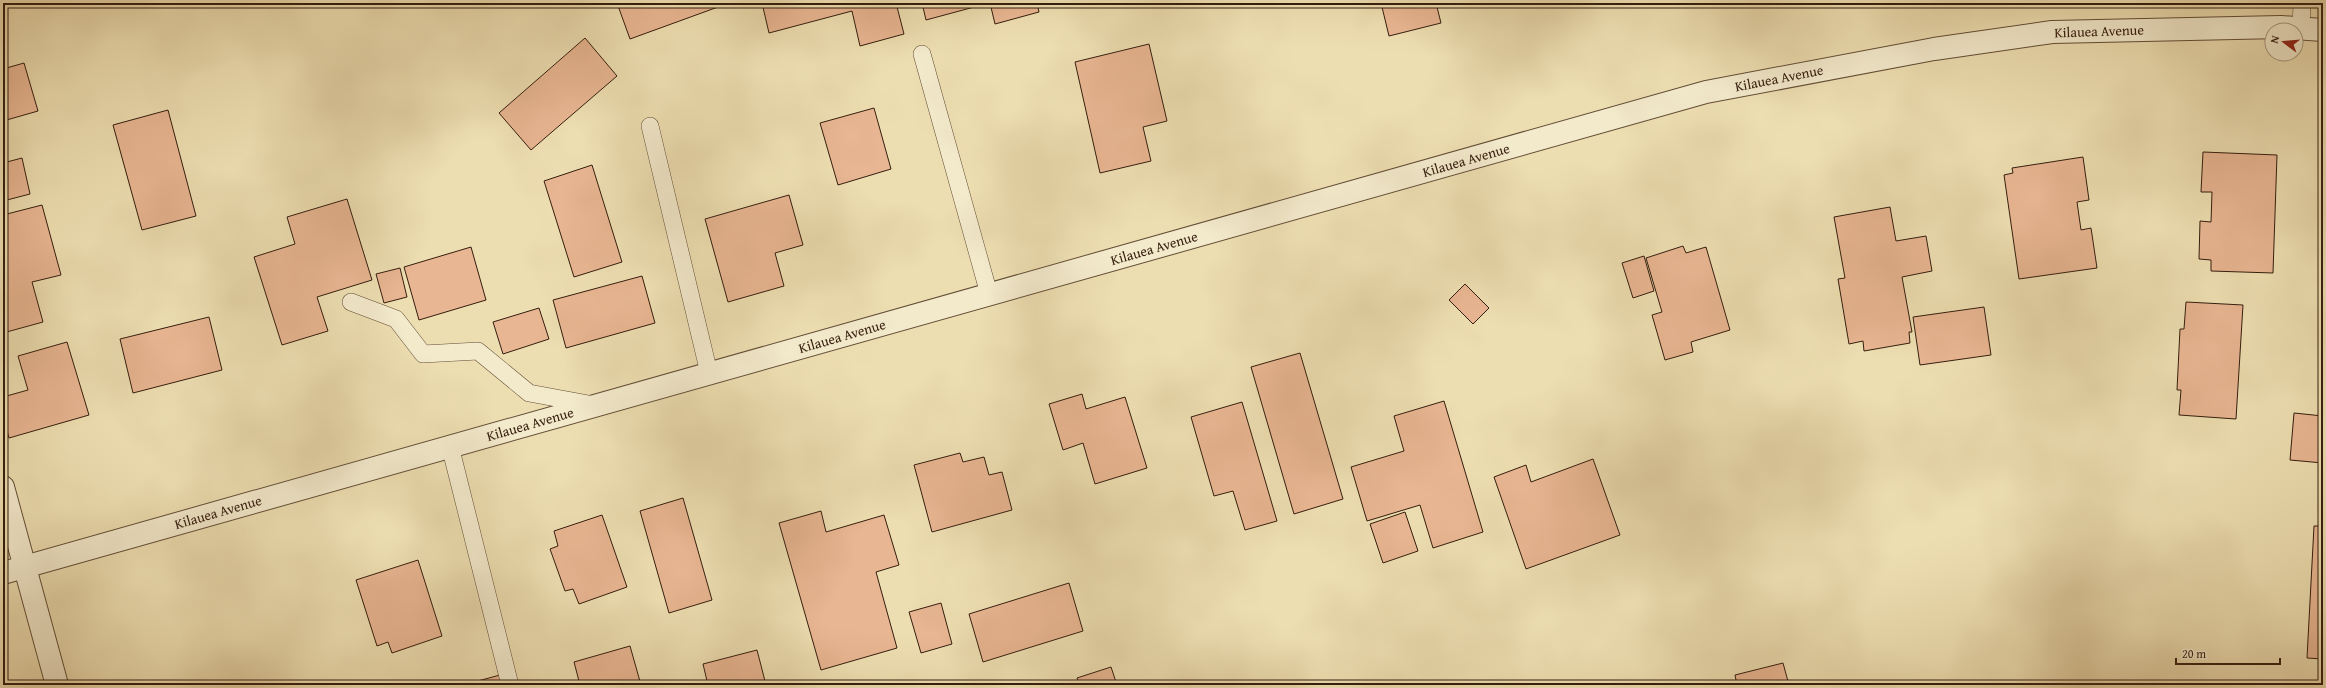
<svg xmlns="http://www.w3.org/2000/svg" width="2326" height="688" viewBox="0 0 2326 688" font-family="'Gentium Book Plus',serif">
	<style>
		.building { fill: #e8b692; stroke: #341d0d }
		.lines { fill: none; stroke-linecap: round; stroke-linejoin: round }
		.service-casing { stroke: #624d36; stroke-width: 18 }
		.minor-casing { stroke: #624d36; stroke-width: 24 }
		.tertiary-casing { stroke: #624d36; stroke-width: 24 }
		.service { stroke: #f3eacc; stroke-width: 17 }
		.minor { stroke: #f3eacc; stroke-width: 22 }
		.tertiary { stroke: #f3eacc; stroke-width: 22 }
		.labels { text-anchor: middle; dominant-baseline: central; stroke-width: 3; stroke-linejoin: round; paint-order: stroke }
		.street-label { font-size: 14px; fill: #341d0d; stroke: #f3eacc }
	</style>
	<rect width="100%" height="100%" fill="#eddeb1"/>
	<filter id="stains"><feTurbulence type="fractalNoise" baseFrequency=".005" numOctaves="4"/><feColorMatrix values="0 0 0 0 .2 0 0 0 0 .09 0 0 0 0 .02 0 0 0 .5 -.17"/></filter>
	<radialGradient id="worn" r=".72"><stop offset=".6" stop-color="#630" stop-opacity="0"/><stop offset="1" stop-color="#630" stop-opacity=".3"/></radialGradient>
	<!-- building -->
	<path class="building" d="M3,3H25L3,9Z
		M617,3H729L630,39Z
		M762,3H896L904,34L860,46L852,11L769,33Z
		M922,3H989L926,20Z
		M990,3H1037L1039,12L995,24Z
		M1381,3H1436L1441,23L1389,36Z
		M585,38L617,76L531,150L499,113Z
		M1149,44L1167,121L1143,127L1151,161L1100,173L1075,62Z
		M24,63L38,111L3,121V69Z
		M874,108L891,169L838,185L820,123Z
		M168,110L196,216L142,230L113,125Z
		M2203,152L2277,155L2273,273L2211,271V260L2199,259L2200,221L2211,222L2212,192H2201Z
		M2083,157L2089,200L2077,202L2081,230L2091,228L2097,268L2019,279L2004,175L2013,173L2012,168Z
		M22,158L30,194L3,201V163Z
		M592,165L622,262L574,277L544,181Z
		M789,195L803,245L775,253L784,286L728,302L705,219Z
		M347,199L372,280L317,297L328,331L282,345L254,257L295,244L287,217Z
		M42,205L61,275L32,282L43,322L3,333V215Z
		M1890,207L1896,241L1926,236L1932,271L1902,277L1912,332H1909L1910,343L1864,351L1863,341L1849,344L1838,279L1845,278L1834,217Z
		M1683,246L1686,253L1706,247L1730,330L1691,342L1693,352L1665,360L1652,315L1662,312L1646,258Z
		M471,247L486,300L419,320L404,267Z
		M1644,256L1654,291L1633,298L1622,263Z
		M400,268L407,297L384,303L376,274Z
		M642,276L655,323L566,348L553,300Z
		M1465,284L1489,308L1473,324L1449,300Z
		M2186,302L2243,305L2236,419L2179,415L2181,390H2177L2180,329H2184Z
		M1984,307L1991,355L1920,365L1913,317Z
		M539,308L549,339L503,354L493,322Z
		M209,317L222,370L133,393L120,339Z
		M67,342L89,415L9,438L3,417V397L28,390L18,356Z
		M1300,353L1343,499L1294,514L1251,367Z
		M1082,394L1086,409L1125,397L1147,468L1095,484L1083,443L1063,450L1049,404Z
		M1444,401L1483,532L1433,548L1420,505L1367,521L1351,467L1404,451L1394,416Z
		M1242,402L1277,521L1245,530L1233,491L1214,496L1191,417Z
		M2294,413L2323,416V463L2290,460Z
		M960,453L963,462L984,457L989,475L1002,472L1012,510L932,532L914,465Z
		M1593,459L1620,535L1526,569L1494,477L1526,465L1531,482Z
		M683,498L712,600L669,613L640,511Z
		M821,511L826,532L884,515L899,565L876,572L897,648L821,670L779,523Z
		M1405,512L1418,551L1383,563L1370,524Z
		M602,515L627,587L579,604L573,589L565,591L550,549L558,546L554,531Z
		M2314,526H2323V659L2307,658Z
		M418,560L442,636L392,653L388,642L377,646L356,580Z
		M1069,583L1083,631L983,662L969,614Z
		M941,603L952,644L921,653L909,612Z
		M630,646L641,685H575L574,683L579,681L574,662Z
		M757,650L766,685H708L703,664Z
		M1783,663L1789,685H1737L1735,675Z
		M1111,667L1117,685H1079L1077,678Z
		M500,675L503,685H463Z"/>
	<g class="lines">
		<defs>
			<path id="service" d="M2301,29L2302,3
				M922,54L989,294
				M650,126L709,373
				M351,302L396,319L423,354L478,351L529,393L594,405
				M450,446L510,685"/>
			<path id="minor" d="M3,487L57,685"/>
			<path id="tertiary" d="M3,573L1706,92L1934,49L2052,32L2281,27L2323,30"/>
		</defs>
		<!-- service casing -->
		<use href="#service" class="service-casing"/>
		<!-- minor casing -->
		<use href="#minor" class="minor-casing"/>
		<!-- tertiary casing -->
		<use href="#tertiary" class="tertiary-casing"/>
		<!-- service -->
		<use href="#service" class="service"/>
		<!-- minor -->
		<use href="#minor" class="minor"/>
		<!-- tertiary -->
		<use href="#tertiary" class="tertiary"/>
	</g>
	<g class="labels">
		<!-- street labels -->
		<g class="street-label">
			<text transform="translate(2099 31) rotate(-2)">Kilauea Avenue</text>
			<text transform="translate(1779 78) rotate(-11)">Kilauea Avenue</text>
			<text transform="translate(1466 160) rotate(-16)">Kilauea Avenue</text>
			<text transform="translate(1154 248) rotate(-16)">Kilauea Avenue</text>
			<text transform="translate(842 336) rotate(-16)">Kilauea Avenue</text>
			<text transform="translate(530 424) rotate(-16)">Kilauea Avenue</text>
			<text transform="translate(218 512) rotate(-16)">Kilauea Avenue</text>
		</g>
	</g>
	<!-- margin -->
	<rect width="2326" height="688" fill="none" stroke="#eddeb1" stroke-width="16"/>
	<rect x="4" y="4" width="2318" height="680" fill="none" stroke="#341d0d" stroke-width="2"/>
	<rect x="8" y="8" width="2310" height="672" fill="none" stroke="#341d0d"/>
	<!-- north arrow -->
	<g transform="translate(2284 42) rotate(286)"><circle r="19" fill="#f3eacc" stroke="#a79880"/>
	<path d="M0-3L7 15L0 10L-7 15Z" fill="#8f2418"/>
	<text y="-6" font-size="11" font-weight="bold" text-anchor="middle" fill="#341d0d">N</text>
	</g>
	<!-- scale -->
	<path d="M2176 658v6h104v-6" fill="none" stroke="#341d0d" stroke-width="2"/>
	<text x="2182" y="658" font-size="12" fill="#341d0d" stroke="#f3eacc" stroke-width="3" paint-order="stroke">20 m</text>
	<rect width="100%" height="100%" filter="url(#stains)"/>
	<rect width="100%" height="100%" fill="url(#worn)"/>
</svg>
